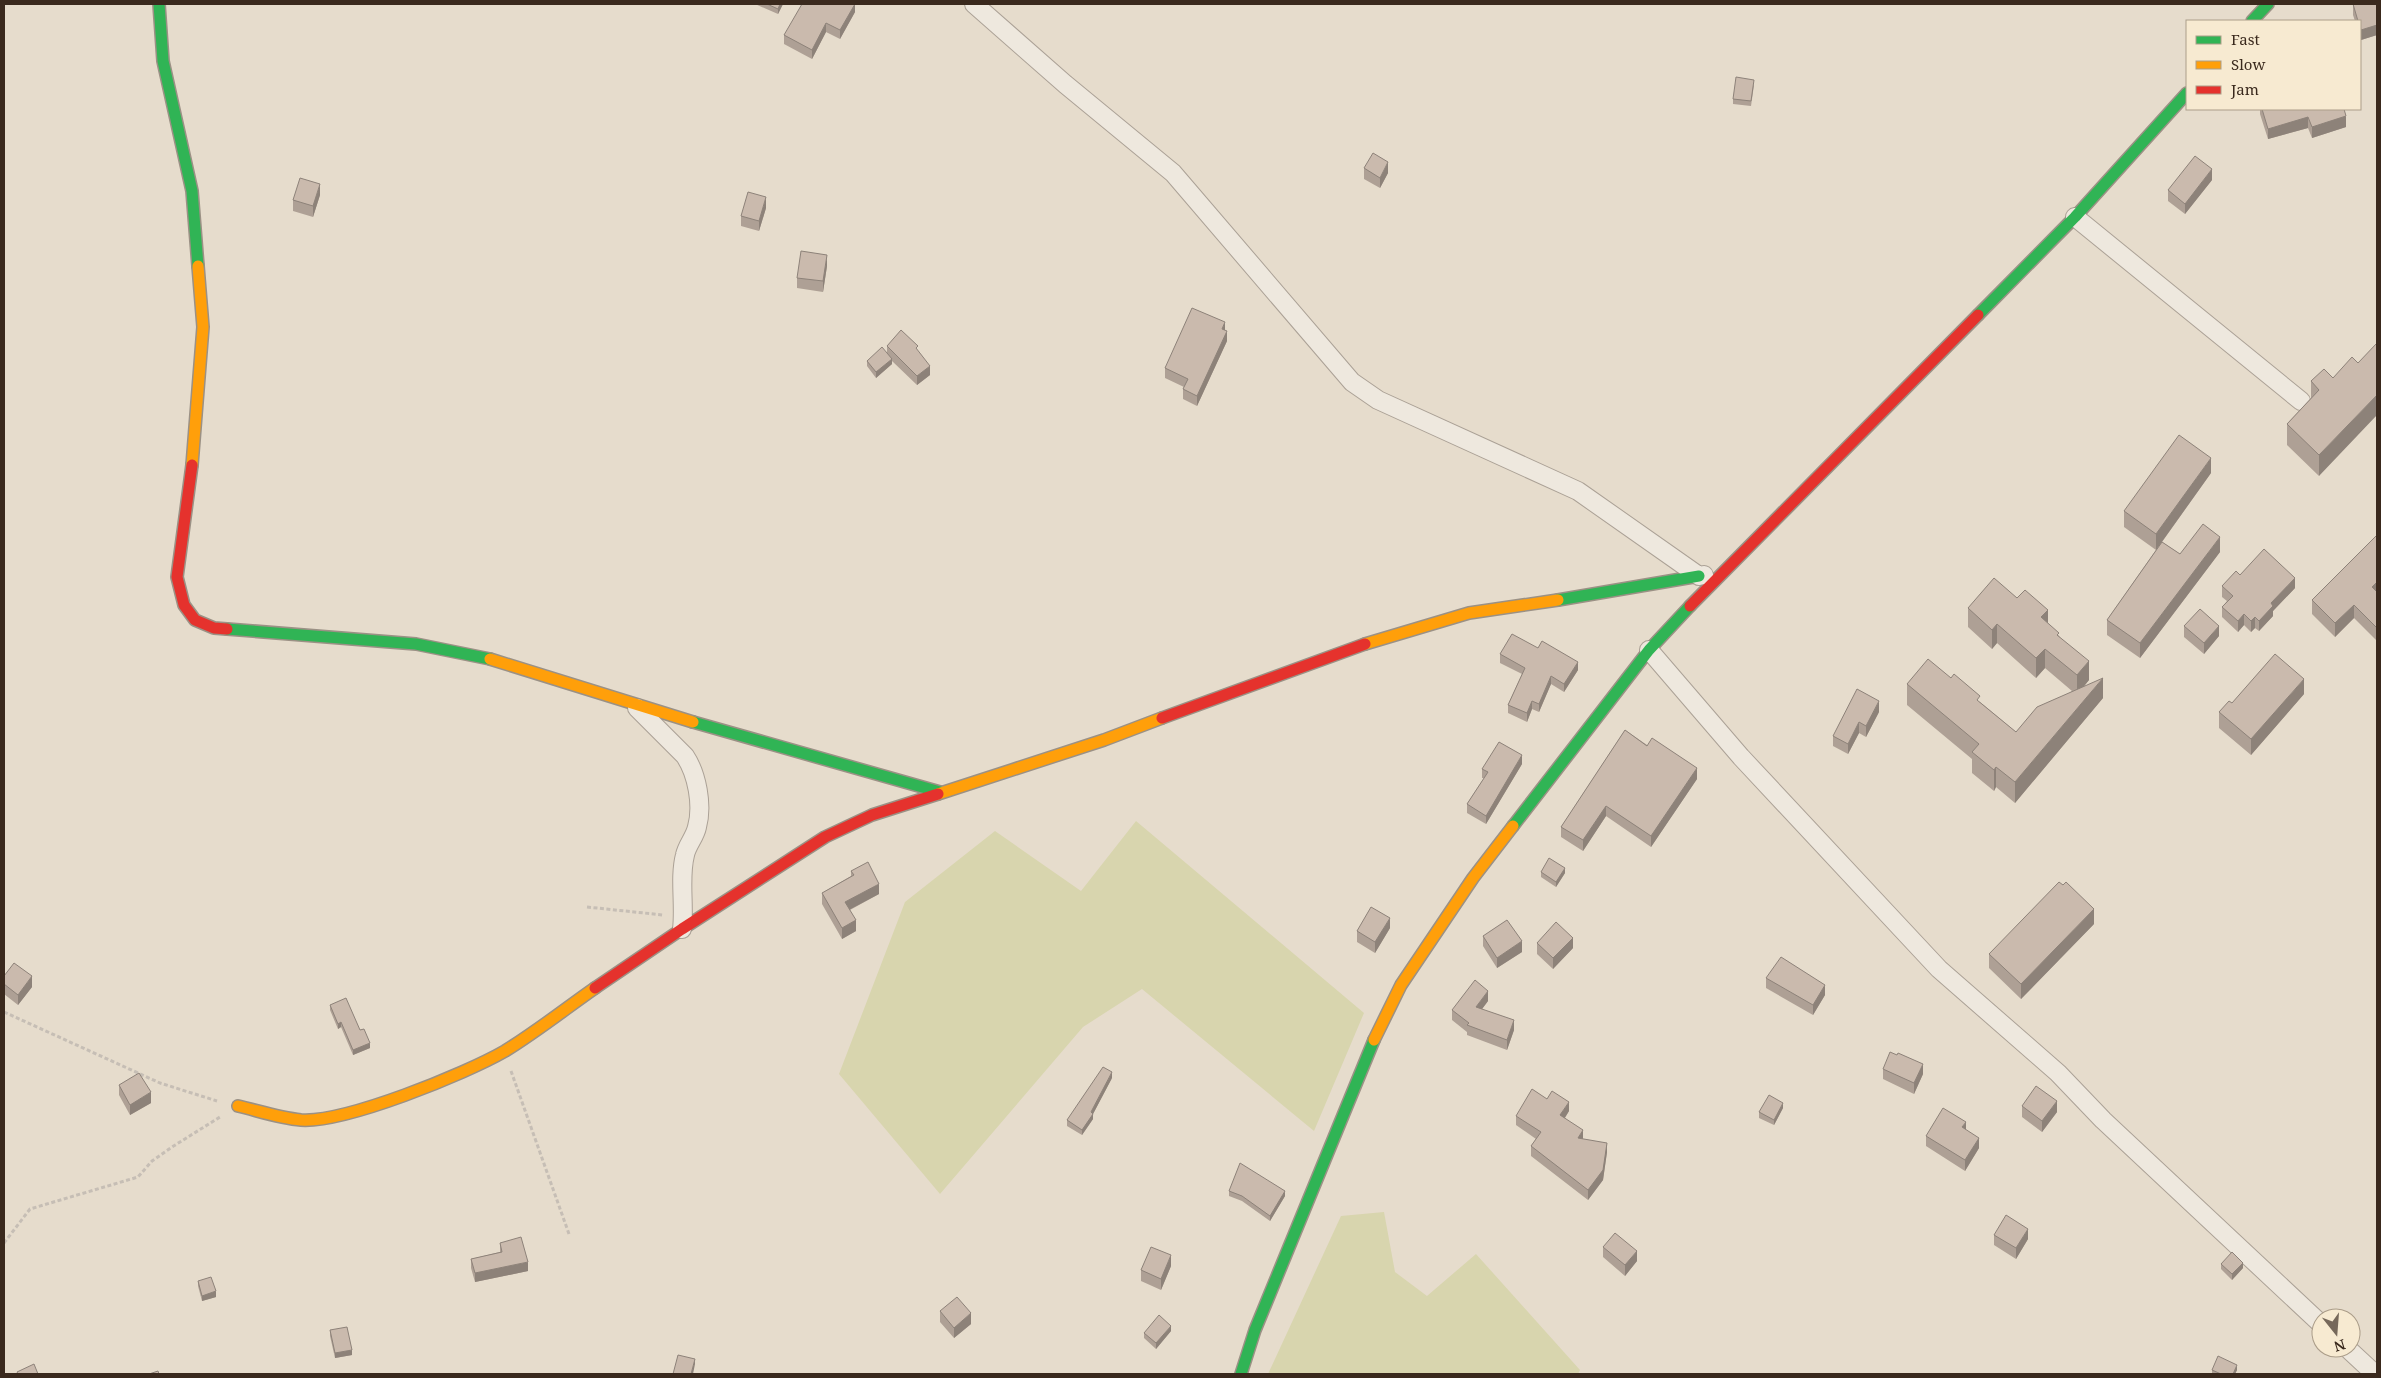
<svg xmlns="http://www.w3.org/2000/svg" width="2381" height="1378" viewBox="0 0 2381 1378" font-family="'Noto Serif',serif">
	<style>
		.green { fill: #d8d5ae }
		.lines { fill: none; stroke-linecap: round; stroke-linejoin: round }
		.street-casing { stroke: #aba196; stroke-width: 20 }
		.fast-casing { stroke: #9b9185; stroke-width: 14 }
		.slow-casing { stroke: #9b9185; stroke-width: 14 }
		.jam-casing { stroke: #9b9185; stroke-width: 14 }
		.path { stroke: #c6beb5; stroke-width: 3; stroke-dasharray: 4 2.5; stroke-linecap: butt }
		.street { stroke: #eee8de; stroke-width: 18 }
		.fast { stroke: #30b455; stroke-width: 11 }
		.slow { stroke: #ff9f0a; stroke-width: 11 }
		.jam { stroke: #e5322d; stroke-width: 11 }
		.wall { fill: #aea095 }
		.shaded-wall { fill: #8d8279 }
		.building { fill: #cabaad; stroke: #8d8279 }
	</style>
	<rect width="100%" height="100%" fill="#e6dccc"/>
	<!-- green -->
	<path class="green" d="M1136,821L1364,1013L1314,1131L1142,989L1083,1027L940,1194L839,1074L905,902L995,831L1081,891Z
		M1384,1212L1395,1272L1427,1296L1476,1254L1580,1370L1578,1374H1268L1341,1216Z"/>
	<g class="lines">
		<defs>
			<path id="street" d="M974,4L1065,84L1173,173L1352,382L1378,400L1578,491L1699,576L1704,575
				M2075,217L2301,401
				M1649,650L1741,757L1939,969L2058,1073L2103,1120L2321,1324
				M637,708L685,756C697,774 703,805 697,827C695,837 687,845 685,855C679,878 685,905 682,929
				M2347,1348L2375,1374"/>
			<path id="fast" d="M159,4L163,61L192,191L198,266
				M2252,21L2268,4
				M1978,315L2075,217L2187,93
				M1558,600L1699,576
				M227,629L416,644L490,659
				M693,722L940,792
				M1513,826L1649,650L1690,606
				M1241,1374L1255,1330L1374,1040"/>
			<path id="slow" d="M192,465L203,327L198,266
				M1365,644L1469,613L1558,600
				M490,659L693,722
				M938,794L1104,740L1162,718
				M1374,1040L1401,985L1473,878L1513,826
				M238,1106C259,1111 280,1118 301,1120C345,1123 465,1074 505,1051C536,1032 565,1009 595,988"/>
			<path id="jam" d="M192,465L177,577L184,605L195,620L214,628L227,629
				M1690,606L1978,315
				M1162,718L1365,644
				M595,988L682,929L825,837L872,815L938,794"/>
		</defs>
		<!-- street casing -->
		<use href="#street" class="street-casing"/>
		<!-- fast casing -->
		<use href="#fast" class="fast-casing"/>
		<!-- slow casing -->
		<use href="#slow" class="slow-casing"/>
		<!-- jam casing -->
		<use href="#jam" class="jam-casing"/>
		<!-- path -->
		<path class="path" d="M587,907L663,915
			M4,1012L160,1083L217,1101
			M511,1071L569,1234
			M4,1243L30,1209L138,1177L152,1161L172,1147L220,1117"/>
		<!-- street -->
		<use href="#street" class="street"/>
		<!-- fast -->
		<use href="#fast" class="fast"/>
		<!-- slow -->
		<use href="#slow" class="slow"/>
		<!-- jam -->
		<use href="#jam" class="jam"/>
	</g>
	<!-- wall -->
	<path class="wall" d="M755,4H783L778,14Z
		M855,4V12L840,39L826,32L812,59L784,44V35Z
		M2353,4H2377V35L2361,40L2360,36V21H2355L2353,15Z
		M1754,85L1751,106L1733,104V99Z
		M2260,109H2344L2346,127L2312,138L2308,128L2268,139L2260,114Z
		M1364,168L1388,173L1380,188L1364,179Z
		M2212,180L2185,214L2168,201V190Z
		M320,195L313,217L293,211V200Z
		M766,208L759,231L741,226V216Z
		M827,266L823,292L797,288V278Z
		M1225,330L1227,341L1197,406L1183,399V389L1184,387L1165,378V368Z
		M887,346L918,351L930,375L917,385L892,361V364L876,378L867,366V361L887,353Z
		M2333,378L2319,476L2287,445V424L2311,398V381Z
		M2211,473L2162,542L2180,554L2220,552L2140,658L2107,635V620L2156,550L2124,527V511Z
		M2377,535V641L2354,618L2335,637L2312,614V600Z
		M2240,575L2295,588L2273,611V616L2259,631L2255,628L2251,632L2244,625L2238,632L2222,617V607L2227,601L2222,597V586Z
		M2017,598L2048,623L2059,636L2089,680L2084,686L2103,698L2015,803L1996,787L1994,791L1972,773V759L1907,705V684L1980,702L2016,732L2072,691L2045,668L2036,678L1997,643L1992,649L1968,627V608Z
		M2184,626L2219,636L2204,654L2184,637Z
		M1500,654L1578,670L1564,692L1551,684L1539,712L1532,709L1527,722L1508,713V705L1522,674L1500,663Z
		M2304,694L2251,755L2219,728V712L2232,703Z
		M1879,712L1866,737L1859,733L1848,754L1833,746V736Z
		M1625,730L1697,779L1651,847L1606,816L1583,851L1561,837V827Z
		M1522,764L1486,824L1467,813V804L1484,778H1482V769Z
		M851,871L879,894L850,910L856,931L842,939L822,904V893L851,876Z
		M1541,872L1565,873L1556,887L1541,877Z
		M2094,924L2021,999L1989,968V954Z
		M1390,928L1375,953L1357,942V931Z
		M1483,936L1522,952L1497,968L1483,946Z
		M1537,943L1573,948L1553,969L1537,954Z
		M4,976L32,987L18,1005L4,994Z
		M1766,978L1825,995L1813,1015L1766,988Z
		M1488,1001L1482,1009L1514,1030L1507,1050L1467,1035V1032L1452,1020V1010Z
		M330,1005L370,1048L353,1055L341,1027L338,1029L330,1010Z
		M1883,1069L1923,1074L1914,1094L1883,1079Z
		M1112,1078L1093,1114V1119L1082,1135L1067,1126V1120Z
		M119,1085L151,1103L130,1115L119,1095Z
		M2022,1106L2057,1112L2042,1132L2022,1117Z
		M1783,1108L1774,1125L1759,1118V1112Z
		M1569,1111L1565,1118L1583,1139L1607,1152L1603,1180L1588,1200L1531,1156V1146L1536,1139L1516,1125V1116Z
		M1966,1130L1979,1148L1965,1171L1926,1146V1136Z
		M1229,1191L1285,1196L1270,1221L1242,1201L1229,1196Z
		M1994,1235L2028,1239L2016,1259L1994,1245Z
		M500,1243L528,1271L475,1282L471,1268V1259L500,1252Z
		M1603,1247L1637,1261L1625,1276L1603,1257Z
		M2221,1264L2243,1268L2232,1280L2221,1269Z
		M1171,1266L1161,1290L1141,1281V1270Z
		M198,1281L216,1297L202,1301L198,1286Z
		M940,1311L971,1324L954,1338L940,1322Z
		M330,1330L352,1355L335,1358L330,1336Z
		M1171,1331L1156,1349L1144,1338V1333Z
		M2212,1370H2237L2235,1374H2212Z"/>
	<!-- shaded-wall -->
	<path class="shaded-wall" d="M780,4H783L778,14V9Z
		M855,4V12L840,39V30Z
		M826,23V32L812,59V50Z
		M2377,25V35L2361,40V30Z
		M2346,116V127L2312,138V127Z
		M2308,117V128L2268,139V129Z
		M1388,162V173L1380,188V178Z
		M2212,169V180L2185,214V204Z
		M320,184V195L313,217V206Z
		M766,197V208L759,231V221Z
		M827,255V266L823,292V281Z
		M1225,322V332L1222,329Z
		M1227,331V341L1197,406V396Z
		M892,359V364L876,378V372Z
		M930,366V375L917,385V376Z
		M2377,395V415L2319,476V455Z
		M2211,458V473L2156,550V534Z
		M2220,537V552L2140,658V643Z
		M2295,578V588L2273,611V616L2259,631V621L2271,603Z
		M2377,582V596L2372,587Z
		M2354,605V618L2335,637V623Z
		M2048,610V630L2041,617Z
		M2244,614V625L2238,632V621Z
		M2255,617V628L2251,632V621Z
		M1997,624V643L1992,649V630Z
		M2219,626V636L2204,654V643Z
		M2045,649V668L2036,678V658Z
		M2089,661V680L2077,695V675Z
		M1578,662V670L1564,692V684Z
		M1551,676V684L1539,712V704Z
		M2103,678V698L2015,803V782Z
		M2304,679V694L2251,755V739Z
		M1532,701V709L1527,722V713Z
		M1879,701V712L1866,737V726Z
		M1859,722V733L1848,754V744Z
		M1522,755V764L1486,824V816Z
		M1996,767V787L1994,791V770Z
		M1697,768V779L1651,847V836Z
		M1606,806V816L1583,851V840Z
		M1565,868V873L1556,887V882Z
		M879,884V894L845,912V902Z
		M2094,909V924L2021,999V984Z
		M1390,918V928L1375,953V942Z
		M856,920V931L842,939V928Z
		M1573,938V948L1553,969V958Z
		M1522,941V952L1497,968V958Z
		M32,976V987L18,1005V995Z
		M1825,985V995L1813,1015V1005Z
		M1488,991V1001L1476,1017V1007Z
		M1514,1020V1030L1507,1050V1040Z
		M341,1022V1027L338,1029V1024Z
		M370,1043V1048L353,1055V1050Z
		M1923,1064V1074L1914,1094V1083Z
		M1112,1072V1078L1093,1114V1119L1082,1135V1130Z
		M151,1092V1103L130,1115V1105Z
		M2057,1101V1112L2042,1132V1121Z
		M1569,1102V1111L1560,1125V1115Z
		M1783,1103V1108L1774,1125V1120Z
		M1966,1122V1132L1962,1127Z
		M1583,1130V1140L1578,1138Z
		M1979,1138V1148L1965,1171V1160Z
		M1607,1143V1152L1603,1180L1588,1200V1190Z
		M1285,1191V1196L1270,1221V1216Z
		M2028,1229V1239L2016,1259V1248Z
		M1637,1251V1261L1625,1276V1265Z
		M1171,1255V1266L1161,1290V1279Z
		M528,1262V1271L475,1282V1273Z
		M2243,1263V1268L2232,1280V1274Z
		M216,1291V1297L202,1301V1296Z
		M971,1313V1324L954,1338V1328Z
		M1171,1326V1331L1156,1349V1343Z
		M352,1350V1355L335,1358V1353Z
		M695,1359V1364L693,1374H691Z
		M2237,1365V1370L2235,1374H2233Z"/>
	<!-- building -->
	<path class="building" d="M767,4H780L778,9Z
		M802,4H855L840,30L826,23L812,50L784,35Z
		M2353,4H2377V25L2361,30L2360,26V21H2358Z
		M1736,77L1754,80L1751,101L1733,99Z
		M2262,109H2344L2346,116L2312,127L2308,117L2268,129Z
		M1373,153L1388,162L1380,178L1364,168Z
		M2195,156L2212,169L2185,204L2168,190Z
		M300,178L320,184L313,206L293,200Z
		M748,192L766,197L759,221L741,216Z
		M801,251L827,255L823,281L797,278Z
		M1192,308L1225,322L1222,329L1227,331L1197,396L1183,389L1188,379L1165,368Z
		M901,330L918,346L916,348L930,366L917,376L887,346Z
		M2377,343V395L2319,455L2287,424L2319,390L2311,381L2324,369L2333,378L2352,357L2358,363Z
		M882,347L892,359L876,372L867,361Z
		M2179,435L2211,458L2156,534L2124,511Z
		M2203,524L2220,537L2140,643L2107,620L2162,542L2180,554Z
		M2377,535V582L2372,587L2377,592V628L2354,605L2335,623L2312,600Z
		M2264,549L2295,578L2271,603L2273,606L2259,621L2255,617L2251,621L2244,614L2238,621L2222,607L2233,596L2222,586L2236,571L2240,575Z
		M1994,578L2017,598L2025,590L2048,610L2041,617L2059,633L2057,635L2089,661L2077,675L2045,649L2036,658L1997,624L1992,630L1968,608Z
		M2200,609L2219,626L2204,643L2184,626Z
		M1512,634L1538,648L1542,641L1578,662L1564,684L1551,676L1539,704L1532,701L1527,713L1508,705L1525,668L1500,654Z
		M2275,654L2304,679L2251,739L2219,712L2229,701L2232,703Z
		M1928,659L1951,678L1954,674L1980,696L1977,700L2016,732L2037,707L2103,678L2015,782L1996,767L1994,770L1972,752L1979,744L1907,684Z
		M1857,689L1879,701L1866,726L1859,722L1848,744L1833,736Z
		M1625,730L1647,746L1652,738L1697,768L1651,836L1606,806L1583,840L1561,827Z
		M1499,742L1522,755L1486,816L1467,804L1488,772L1482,769Z
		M1549,858L1565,868L1556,882L1541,872Z
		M868,862L879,884L845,902L856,920L842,928L822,893L854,875L851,871Z
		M2059,882L2063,885L2066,882L2094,909L2021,984L1989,954Z
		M1371,907L1390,918L1375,942L1357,931Z
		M1507,920L1522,941L1497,958L1483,936Z
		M1556,922L1573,938L1553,958L1537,943Z
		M1781,957L1825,985L1813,1005L1766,978Z
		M14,963L32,976L18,995L4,984V976Z
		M1475,980L1488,991L1476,1007L1514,1020L1507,1040L1467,1025L1469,1023L1452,1010Z
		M346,998L360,1030L364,1029L370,1043L353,1050L341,1022L338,1024L330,1005Z
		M1890,1052L1897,1055L1898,1053L1923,1064L1914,1083L1883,1069Z
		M1103,1067L1112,1072L1091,1112L1093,1114L1082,1130L1067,1120Z
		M139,1073L151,1092L130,1105L119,1085Z
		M2036,1086L2057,1101L2042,1121L2022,1106Z
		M1532,1089L1547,1099L1552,1091L1569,1102L1560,1115L1583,1130L1578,1138L1607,1143L1603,1170L1588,1190L1531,1146L1541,1132L1516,1116Z
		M1769,1095L1783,1103L1774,1120L1759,1112Z
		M1943,1108L1966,1122L1962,1127L1979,1138L1965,1160L1926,1136Z
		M1240,1163L1285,1191L1270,1216L1242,1196L1229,1191Z
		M2006,1215L2028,1229L2016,1248L1994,1235Z
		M1615,1233L1637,1251L1625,1265L1603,1247Z
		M521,1237L528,1262L475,1273L471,1259L502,1252L500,1243Z
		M1151,1247L1171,1255L1161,1279L1141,1270Z
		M2232,1252L2243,1263L2232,1274L2221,1264Z
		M211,1277L216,1291L202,1296L198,1281Z
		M957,1297L971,1313L954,1328L940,1311Z
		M1159,1315L1171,1326L1156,1343L1144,1333Z
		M347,1327L352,1350L335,1353L330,1330Z
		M678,1355L695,1359L691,1374H673Z
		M2218,1356L2237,1365L2233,1374H2221L2212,1370Z
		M34,1364L38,1374H18L17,1372Z
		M158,1371L159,1374H149Z"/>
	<!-- border -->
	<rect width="2381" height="1378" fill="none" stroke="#3a291d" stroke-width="10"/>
	<!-- legend -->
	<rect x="2186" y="20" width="175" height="90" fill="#f7ead1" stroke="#ab9d89"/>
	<rect x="2196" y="36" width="25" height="8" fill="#30b455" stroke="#ab9d89"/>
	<text x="2231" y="45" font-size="15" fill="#3a291d">Fast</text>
	<rect x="2196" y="61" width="25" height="8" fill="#ff9f0a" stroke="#ab9d89"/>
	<text x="2231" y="70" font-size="15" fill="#3a291d">Slow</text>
	<rect x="2196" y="86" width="25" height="8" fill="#e5322d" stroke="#ab9d89"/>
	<text x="2231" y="95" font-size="15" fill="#3a291d">Jam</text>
	<!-- north arrow -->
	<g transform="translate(2336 1333) rotate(163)"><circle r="24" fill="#f7ead1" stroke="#ab9d89"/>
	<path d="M0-4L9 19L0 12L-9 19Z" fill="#76685a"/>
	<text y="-8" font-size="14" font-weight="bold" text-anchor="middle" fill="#3a291d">N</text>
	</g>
</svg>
